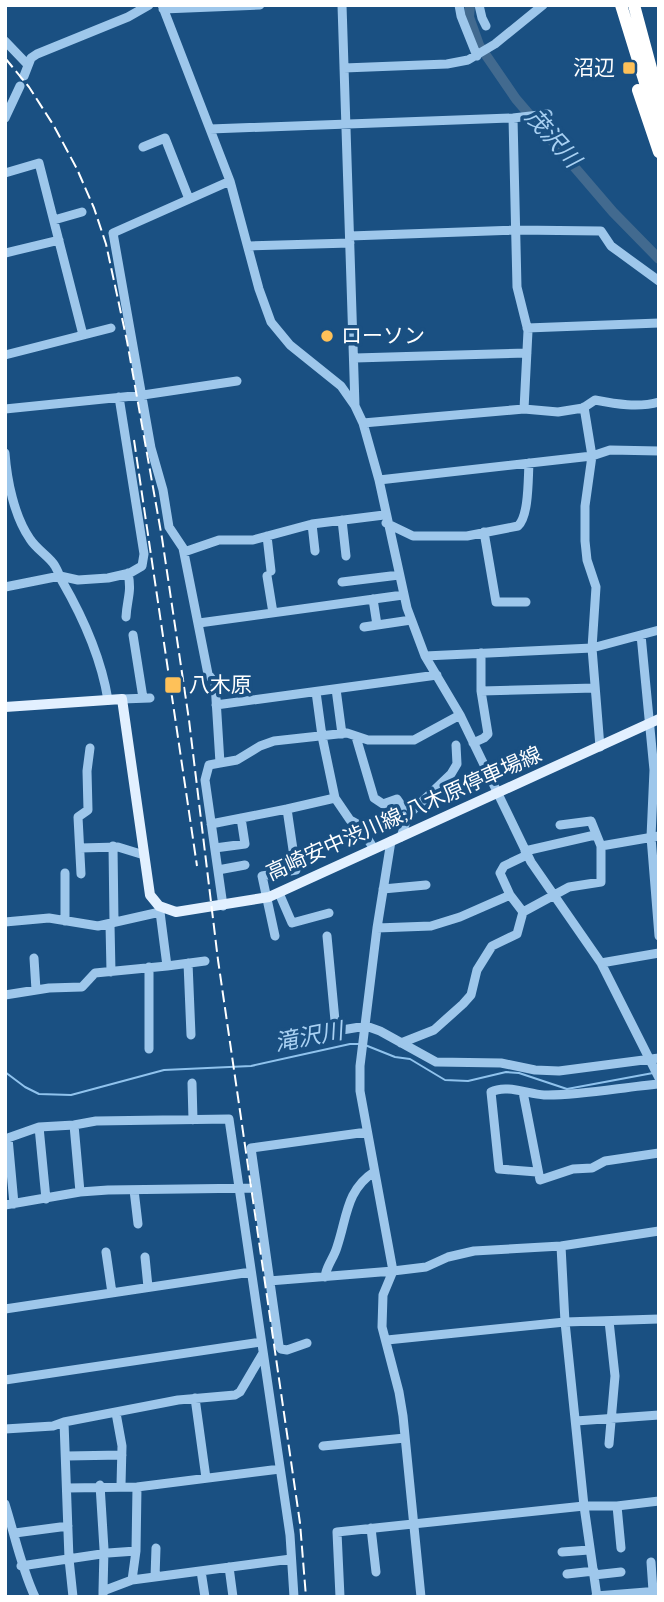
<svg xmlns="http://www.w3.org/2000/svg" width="664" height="1602" viewBox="0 0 664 1602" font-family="'Alegreya Sans','Noto Sans JP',sans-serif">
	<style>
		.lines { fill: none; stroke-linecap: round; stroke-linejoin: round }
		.stream { stroke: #90c3ed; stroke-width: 2 }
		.river { stroke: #426a8f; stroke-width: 10 }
		.minor { stroke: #9ec7eb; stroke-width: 9 }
		.major { stroke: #e2f0ff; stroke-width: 10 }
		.highway { stroke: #fff; stroke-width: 12 }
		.rail { stroke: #fff; stroke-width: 2; stroke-dasharray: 12 5; stroke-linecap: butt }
		.poi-dot { fill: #fec159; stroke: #1a5082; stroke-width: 2.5 }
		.labels { text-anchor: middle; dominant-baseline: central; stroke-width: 7; stroke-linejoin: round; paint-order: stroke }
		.poi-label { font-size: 21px; fill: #fff; stroke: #1a5082; text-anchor: start }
		.street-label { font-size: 21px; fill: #fff; stroke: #1a5082 }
		.water-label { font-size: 23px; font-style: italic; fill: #a9d1f3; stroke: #1a5082 }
	</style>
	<rect width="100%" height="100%" fill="#1a5082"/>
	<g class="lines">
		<!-- stream -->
		<path class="stream" d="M365,1045L395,1057L410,1059L445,1080L468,1081L506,1072L519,1073L567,1089L653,1073
			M5,1072L25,1087L39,1094L71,1095L164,1070L251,1066L350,1044H359"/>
		<!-- river -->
		<path class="river" d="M470,5L469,17L479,45L516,99L613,212L659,259"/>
		<!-- minor -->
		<path class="minor" d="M162,5L230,181L259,289L271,322L290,345L341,386L355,406L363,423L379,480L407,608L425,656L460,715L531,862L601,963L659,1078
			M342,5L355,406
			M459,5L461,16L477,56
			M479,5L482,18L486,26
			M163,9L260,5
			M5,41L28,65
			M344,68L447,64L468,60L495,44L543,5
			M24,76L31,58L37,54L128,17L149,5
			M5,118L20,86
			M513,118L517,287L528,331L524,409
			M210,129L513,118L548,114
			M143,147L165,138L189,199
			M5,173L39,163L83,335
			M54,220L82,212
			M350,236L516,230L601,231L611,246L659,281
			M249,246L350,243
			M5,253L59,240
			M527,328L659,323
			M5,355L111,328
			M355,358L527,353
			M584,407L592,456L585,506V541L587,560L596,587L592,648L600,747
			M5,409L143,395L237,381
			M363,423L524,409L558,412L583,408L595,400C616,404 638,408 659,402
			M5,453C7,480 14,516 30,539C37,550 50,557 55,566C58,571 60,577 62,581C84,619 101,657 108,700
			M379,480L592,456L610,450L659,451
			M342,520L346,556
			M386,523L413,536H467L518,526C529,516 528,479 529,463
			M312,524L315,551
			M484,532L496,602H526
			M267,536L271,571
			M184,552L219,540H253L312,524L384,515
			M267,576L273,613
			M342,582L399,575
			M5,587L60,576L78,580L108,578L130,573L142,566L144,554L119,397
			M373,599L377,625
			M126,617C127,598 132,593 128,573
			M199,623L403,595
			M364,627L411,620
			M133,635L143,698
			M641,635L654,770H657
			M425,656L592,648L659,630
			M336,689L342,734
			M481,691L595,688
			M316,692L322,736L335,798L350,820L359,825L374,849
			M122,699L150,698
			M216,705L437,675
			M356,737L374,798L383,804L397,799L408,815L401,837
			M473,743L484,738L488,734L481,691V653
			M220,763L237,760L260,746L274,741L347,733L368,740H414L460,715
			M654,770L651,837L659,936
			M287,809L335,798
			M408,815L451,774L457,764L456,745
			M211,824L287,809L296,870L262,876L275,936
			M391,841L377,928L360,1066V1091L393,1271L383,1295L382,1327L399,1392L403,1416L421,1597
			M113,846L114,922
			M601,846L659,836
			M80,848L118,847L144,855
			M215,848L245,844L241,818
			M525,851L595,835
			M218,870L245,865
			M65,873V921
			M81,874L78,817L88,810L87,771L90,748
			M383,889L426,885
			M279,893L292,923L329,913
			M510,895L500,873L504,866L527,855
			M223,906L205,780L209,765L220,763L215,683L208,674L183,548L169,527L163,490L151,448L113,233L230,181
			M5,922L49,918L98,926L160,912L162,908
			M110,924L111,972
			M377,928L431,926L460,917L510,895L523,912
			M327,936L336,1031L366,1026L380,1031L436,1062L501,1063L535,1070L559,1071L659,1058
			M34,958L36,990
			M188,963L191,1035
			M601,963L659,953
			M167,966L205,961
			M149,967V1049
			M5,995L49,988L82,987L95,973L167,966L160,912
			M401,1043L434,1030L463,1004L471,995L477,970L492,946L517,934L523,912L569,887L601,882V846L591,821L560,825
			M192,1083L193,1120
			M523,1092L540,1180L573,1169L592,1168L605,1161L659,1153
			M74,1125L80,1192
			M39,1127L46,1199
			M8,1138L14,1204
			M5,1139L39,1127L74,1125L96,1121L229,1119L290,1535L294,1597
			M537,1172L499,1169L491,1092C506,1084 528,1094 544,1095C579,1096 623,1087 659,1084
			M134,1190L138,1224
			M5,1205L80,1192L108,1190L256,1188
			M561,1246L565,1322L584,1506L597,1597
			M106,1252L112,1293
			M145,1257L148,1287
			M325,1277C326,1266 334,1258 337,1247C347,1218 346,1190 374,1172
			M269,1281L393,1271L426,1267L448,1257L474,1251L561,1246L659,1231
			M5,1309L251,1272
			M609,1321L615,1376L609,1444
			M387,1340L565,1322L659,1319
			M307,1343L287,1350L281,1349L279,1346L251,1148L367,1132
			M5,1380L261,1342
			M195,1398L206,1478
			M116,1413L122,1446L121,1485
			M576,1421L659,1415
			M64,1422L69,1559L73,1597
			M5,1429L53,1426L64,1422L178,1400L235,1395L240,1392L263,1353
			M323,1446L405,1438
			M67,1456L122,1455
			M100,1485L104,1549L103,1591
			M67,1488L137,1487L280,1469
			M5,1504C15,1536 21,1567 35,1597
			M617,1506L621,1548
			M371,1528L376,1572
			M15,1533L68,1526
			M562,1552L589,1550
			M651,1562L653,1591
			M21,1566L108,1553L136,1551
			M229,1567L233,1597
			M201,1571L205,1597
			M567,1574L594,1571
			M594,1575L621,1572
			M155,1577L156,1548
			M132,1580L136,1551L137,1487
			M596,1596L659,1591
			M103,1597V1591L132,1580L291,1559
			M340,1597L337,1532L584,1506H617L659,1501"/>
		<!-- major -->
		<path class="major" d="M5,707L122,699L150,895L159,906L176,912L269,897L659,719"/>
		<!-- highway -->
		<path class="highway" d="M621,5L659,128
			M634,5L659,98
			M638,90L659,152"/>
		<!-- rail -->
		<path class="rail" d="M5,58L29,87L54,126L77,169L94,208L106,244L127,341L162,538L189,720L218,960L300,1523L306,1597
			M134,440L197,866"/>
	</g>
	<!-- markers -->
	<g class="poi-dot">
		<rect x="622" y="61" width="14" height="14" rx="3.5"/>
		<circle cx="327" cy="336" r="7"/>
		<rect x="164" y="676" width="18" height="18" rx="3.5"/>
	</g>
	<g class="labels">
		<!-- poi labels -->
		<g class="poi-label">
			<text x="615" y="68" text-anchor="end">沼辺</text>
			<text x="341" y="336">ローソン</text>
			<text x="189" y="685">八木原</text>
		</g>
		<!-- street labels -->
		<g class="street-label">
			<text transform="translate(404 814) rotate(-24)">高崎安中渋川線;八木原停車場線</text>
		</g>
		<!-- water labels -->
		<g class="water-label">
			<text transform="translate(552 139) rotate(48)">茂沢川</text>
			<text transform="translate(309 1038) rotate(-11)">滝沢川</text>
		</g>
	</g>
	<!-- border -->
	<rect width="664" height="1602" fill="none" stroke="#ffffff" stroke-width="14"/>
</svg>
